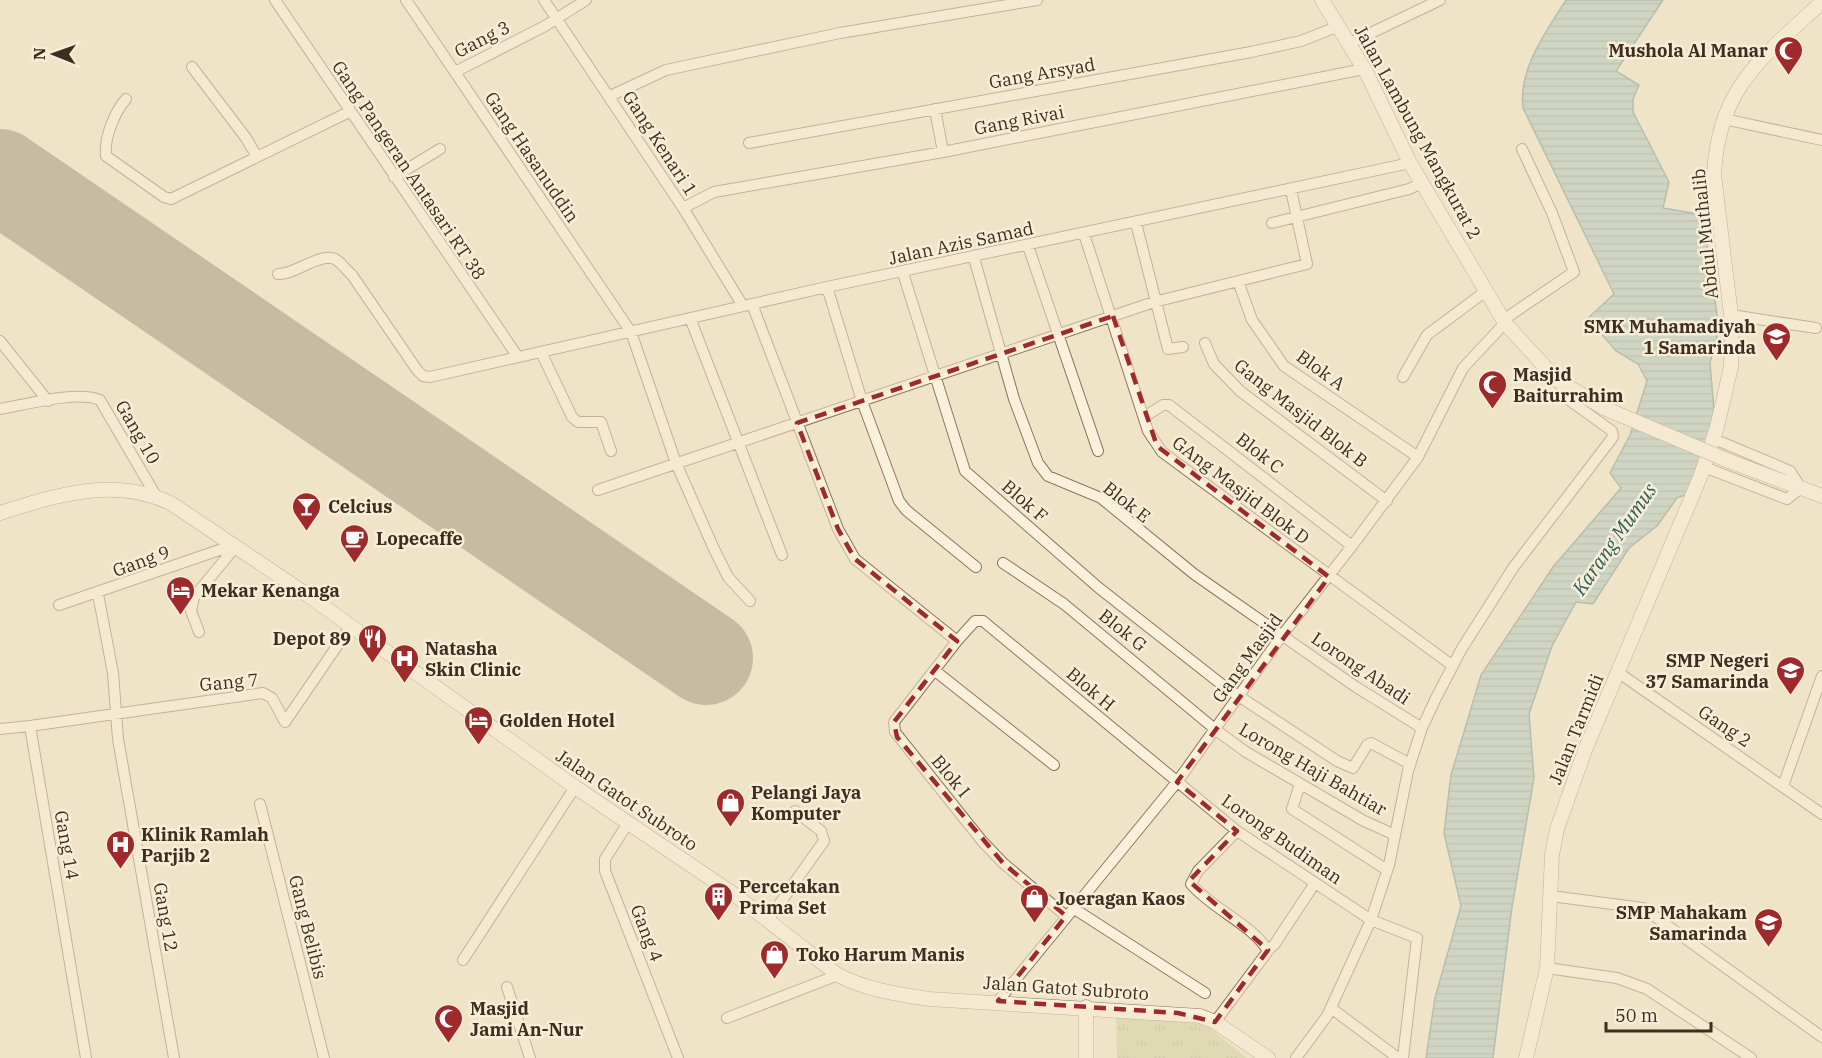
<svg xmlns="http://www.w3.org/2000/svg" width="1822" height="1058" viewBox="0 0 1822 1058" font-family="'IBM Plex Serif',serif">
	<style>
		.grass { fill: url(#grass-tufts) }
		.water { fill: url(#water-rules); stroke: #6f938a; stroke-width: 1.5 }
		.lines { fill: none; stroke-linecap: round; stroke-linejoin: round }
		.runway { stroke: #968974; stroke-width: 94 }
		.minor-casing { stroke: #8d765c; stroke-width: 12 }
		.tertiary-casing { stroke: #8d765c; stroke-width: 15 }
		.minor { stroke: #faf1dc; stroke-width: 10 }
		.tertiary { stroke: #faf1dc; stroke-width: 14 }
		.tertiary-bridge-casing { stroke: #8d765c; stroke-width: 15; stroke-linecap: butt }
		.tertiary-bridge { stroke: #faf1dc; stroke-width: 14 }
		.marked { fill: none; stroke: #9e2a2b; stroke-width: 4.5; stroke-dasharray: 12 8; stroke-linejoin: round }
		.labels { text-anchor: middle; dominant-baseline: central; stroke-width: 5; stroke-linejoin: round; paint-order: stroke }
		.street-label { font-size: 18px; fill: #3d2e20; stroke: #f7eed8 }
		.poi-label { font-size: 18px; font-weight: bold; fill: #3d2e20; stroke: #f7eed8; text-anchor: start }
		.water-label { font-size: 20px; font-style: italic; fill: #2f5d5a; stroke: #f7eed8 }
	</style>
	<defs>
		<pattern id="grass-tufts" width="24" height="20" patternUnits="userSpaceOnUse" patternTransform="scale(1.5)"><rect width="24" height="20" fill="#c9cf9b"/><path d="M3 7l-1-3M5 7V3M7 7l1-3M15 17l-1-3M17 17v-4M19 17l1-3" fill="none" stroke="#aeb285"/></pattern>
		<pattern id="water-rules" width="6" height="5" patternUnits="userSpaceOnUse" patternTransform="scale(1.5)"><rect width="6" height="5" fill="#a9c4bc"/><path d="M0 2.5h6" fill="none" stroke="#8ba098"/></pattern>
	</defs>
	<rect width="100%" height="100%" fill="#f0e4c8"/>
	<!-- grass -->
	<path class="grass" d="M1116,1015L1201,1021L1247,1058H1117Z"/>
	<!-- water -->
	<path class="water" d="M1566,0H1663L1616,71L1639,85L1633,99V112L1669,182L1663,208L1703,215L1719,329L1710,363L1715,422L1691,493L1677,498L1657,526L1629,548L1593,604L1576,602L1552,646L1529,714L1534,778L1512,907L1493,1058H1426L1435,998L1461,906L1444,833L1451,775L1481,675L1553,567L1621,488L1610,473L1630,435L1647,381L1638,364L1616,351L1588,318L1614,294L1523,108C1518,69 1546,32 1566,0Z"/>
	<g class="lines">
		<!-- runway -->
		<path class="runway" d="M0,176L706,658"/>
		<defs>
			<path id="minor" d="M275,0L518,357
				M406,0L631,332L676,463L714,549L728,577L750,601
				M544,0L683,208L743,306
				M1350,43L1440,0
				M192,67L246,138L257,157
				M455,72L545,26L586,0
				M610,96L666,70L840,33L1037,0
				M126,99C114,113 104,138 106,156L164,197L171,199L349,112
				M935,109L943,152
				M1724,119L1822,140
				M749,143L1251,52L1301,41L1339,26
				M394,177L440,149
				M683,208L714,192L943,152L1364,69
				M1136,223L1168,349L1183,347
				M1272,223L1409,189L1422,183
				M1084,234L1148,431L1162,452L1453,666
				M1028,246L1098,451
				M974,258L1014,399L1038,463L1048,476L1101,498L1194,574L1356,687L1422,728
				M903,273L965,471L1099,588L1225,687L1337,761L1353,768L1367,745L1371,743L1410,764
				M278,274C296,275 323,249 338,261C343,265 347,271 352,275L417,370L423,376L430,377L827,287L1410,163
				M1238,281L1252,320L1284,366L1418,457
				M827,287L862,401L899,501L906,510L976,567
				M752,304L838,529L855,559L957,641L975,621H983L1237,831L1371,920L1417,938L1403,1058
				M1731,315L1816,328
				M690,318L782,555
				M1503,320L1574,272L1552,213L1522,149
				M0,341L48,401
				M1205,343L1214,364L1240,391L1387,501
				M541,352L572,417L578,422H601L611,451
				M1403,377L1427,335L1486,291
				M0,409C24,405 78,390 100,400L156,496
				M1144,417L1163,405H1169L1352,546
				M1704,467L1787,499L1801,488L1790,471L1714,439
				M598,490L1154,302L1307,264L1291,190
				M1003,563L1064,604L1216,730L1246,752L1364,821L1395,835
				M98,594L113,673L118,739L174,1058
				M59,605L234,545
				M199,632L191,611L194,597L236,546
				M957,641L894,722L895,732L982,841L1003,863L1066,916
				M934,670L1054,765
				M1619,673L1822,814
				M0,729L30,726
				M1300,784L1292,809L1387,870
				M1783,786L1822,676
				M260,804L324,1058
				M628,823L605,859V871L678,1058
				M1551,896L1643,908L1822,1037
				M1073,908L1205,993
				M768,920L824,841L821,831L795,811
				M1268,950L1274,945L1315,883
				M463,960L575,787
				M1547,968L1617,978L1647,989L1751,1058
				M507,987L530,1058
				M998,1001L1177,782L1283,634L1352,546L1418,457L1463,368L1505,323
				M1331,1008L1398,1058
				M727,1018L838,975
				M1215,1022L1268,951C1253,925 1212,909 1191,884L1198,871L1237,831
				M86,1058L30,726L263,693L272,698L285,722L350,627
				M1296,1058L1327,1016L1371,920L1389,865L1408,771L1422,728L1436,698L1461,650L1513,568L1613,437L1612,431L1569,400L1558,380"/>
			<path id="tertiary" d="M1322,0L1366,72L1410,163L1505,323L1557,380L1604,408
				M1729,461L1822,496
				M0,513C56,495 116,476 172,504L309,596L575,787L735,895L838,975C867,990 897,994 929,999L1200,1016L1215,1022L1268,1058
				M1086,1007V1058
				M1526,1058L1547,968L1552,855L1557,829L1585,750L1701,475L1717,427L1731,367L1732,323L1714,175C1718,87 1763,57 1822,2"/>
		</defs>
		<!-- minor casing -->
		<use href="#minor" class="minor-casing"/>
		<!-- tertiary casing -->
		<use href="#tertiary" class="tertiary-casing"/>
		<!-- minor -->
		<use href="#minor" class="minor"/>
		<!-- tertiary -->
		<use href="#tertiary" class="tertiary"/>
		<defs>
			<path id="tertiary-bridge" d="M1604,408L1729,461"/>
		</defs>
		<!-- tertiary-bridge casing -->
		<use href="#tertiary-bridge" class="tertiary-bridge-casing"/>
		<!-- tertiary-bridge -->
		<use href="#tertiary-bridge" class="tertiary-bridge"/>
	</g>
	<!-- marked area -->
	<path d="M0 0H1822V1058H0ZM1113,316L1157,446L1329,577L1177,782L1237,831L1189,881L1268,950L1215,1022L1178,1013L998,1001L1066,916L1003,863L897,737L894,722L957,641L855,559L838,529L797,423Z" fill="#f0e4c8" fill-opacity=".55" fill-rule="evenodd"/>
	<path class="marked" d="M1113,316L1157,446L1329,577L1177,782L1237,831L1189,881L1268,950L1215,1022L1178,1013L998,1001L1066,916L1003,863L897,737L894,722L957,641L855,559L838,529L797,423Z"/>
	<!-- icons -->
	<defs>
		<symbol id="mosque-pin" viewBox="-11 -11 22 30"><path d="M0 17L-7.5 6A9.5 9.5 0 1 1 7.5 6Z" fill="#9e2a2b" stroke="#f7eed8"/><path d="M3.5-4.9A6 6 0 1 0 3.5 4.9A5 5 0 1 1 3.5-4.9Z" fill="#fff"/></symbol>
		<symbol id="school-pin" viewBox="-11 -11 22 30"><path d="M0 17L-7.5 6A9.5 9.5 0 1 1 7.5 6Z" fill="#9e2a2b" stroke="#f7eed8"/><path d="M0-5L7-2L0 1L-7-2ZM-4 1L0 2.5L4 1V4Q0 6-4 4Z" fill="#fff"/></symbol>
		<symbol id="bar-pin" viewBox="-11 -11 22 30"><path d="M0 17L-7.5 6A9.5 9.5 0 1 1 7.5 6Z" fill="#9e2a2b" stroke="#f7eed8"/><path d="M-6-5H6L.8 .8V4.5H3.5V6h-7V4.5H-.8V.8Z" fill="#fff"/></symbol>
		<symbol id="cafe-pin" viewBox="-11 -11 22 30"><path d="M0 17L-7.5 6A9.5 9.5 0 1 1 7.5 6Z" fill="#9e2a2b" stroke="#f7eed8"/><path d="M-5.5-4.5H6V0H3Q3 3.5 0 3.5H-2.5Q-5.5 3.5-5.5 0ZM3-3.2v2h1.7v-2ZM-6 4.5H4V6H-6Z" fill="#fff"/></symbol>
		<symbol id="hotel-pin" viewBox="-11 -11 22 30"><path d="M0 17L-7.5 6A9.5 9.5 0 1 1 7.5 6Z" fill="#9e2a2b" stroke="#f7eed8"/><path d="M-6-4.5h1.5V1H6V5H4.5V3h-9V5H-6ZM-4 0a1.8 1.8 0 1 1 3.6 0ZM.5 0V-2.5h3Q6-2.5 6 0Z" fill="#fff"/></symbol>
		<symbol id="restaurant-pin" viewBox="-11 -11 22 30"><path d="M0 17L-7.5 6A9.5 9.5 0 1 1 7.5 6Z" fill="#9e2a2b" stroke="#f7eed8"/><path d="M-5-6h1v4h1v-4h1v4h1v-4h1v5L-1.5 .5V6h-2V.5L-5-1ZM5-6V6H3V1.5H1.5Q1.5-4 5-6Z" fill="#fff"/></symbol>
		<symbol id="hospital-pin" viewBox="-11 -11 22 30"><path d="M0 17L-7.5 6A9.5 9.5 0 1 1 7.5 6Z" fill="#9e2a2b" stroke="#f7eed8"/><path d="M-5-5h3v3.5h4V-5h3V5h-3V1.5h-4V5h-3Z" fill="#fff"/></symbol>
		<symbol id="shop-pin" viewBox="-11 -11 22 30"><path d="M0 17L-7.5 6A9.5 9.5 0 1 1 7.5 6Z" fill="#9e2a2b" stroke="#f7eed8"/><path d="M-5-2.5h2.3a2.7 3.5 0 0 1 5.4 0H5L5.5 6h-11ZM-1.5-2.5h3a1.5 2.3 0 0 0-3 0Z" fill="#fff"/></symbol>
		<symbol id="building-pin" viewBox="-11 -11 22 30"><path d="M0 17L-7.5 6A9.5 9.5 0 1 1 7.5 6Z" fill="#9e2a2b" stroke="#f7eed8"/><path d="M-4-6H4V6H1V3H-1V6H-4ZM-2.5-4.3h1.7v1.8h-1.7ZM.8-4.3h1.7v1.8H.8ZM-2.5-1h1.7V.8h-1.7ZM.8-1h1.7V.8H.8Z" fill="#fff"/></symbol>
	</defs>
	<g fill-rule="evenodd">
		<use href="#mosque-pin" x="1772" y="34" width="33" height="45"/>
		<use href="#school-pin" x="1760" y="320" width="33" height="45"/>
		<use href="#mosque-pin" x="1476" y="368" width="33" height="45"/>
		<use href="#bar-pin" x="290" y="490" width="33" height="45"/>
		<use href="#cafe-pin" x="338" y="522" width="33" height="45"/>
		<use href="#hotel-pin" x="164" y="574" width="33" height="45"/>
		<use href="#restaurant-pin" x="356" y="622" width="33" height="45"/>
		<use href="#hospital-pin" x="388" y="642" width="33" height="45"/>
		<use href="#school-pin" x="1774" y="654" width="33" height="45"/>
		<use href="#hotel-pin" x="462" y="704" width="33" height="45"/>
		<use href="#shop-pin" x="714" y="786" width="33" height="45"/>
		<use href="#hospital-pin" x="104" y="828" width="33" height="45"/>
		<use href="#building-pin" x="702" y="880" width="33" height="45"/>
		<use href="#shop-pin" x="1018" y="882" width="33" height="45"/>
		<use href="#school-pin" x="1752" y="906" width="33" height="45"/>
		<use href="#shop-pin" x="758" y="938" width="33" height="45"/>
		<use href="#mosque-pin" x="432" y="1002" width="33" height="45"/>
	</g>
	<g class="labels">
		<!-- street labels -->
		<g class="street-label">
			<text transform="translate(482 39) rotate(-27)">Gang 3</text>
			<text transform="translate(1042 73) rotate(-10)">Gang Arsyad</text>
			<text transform="translate(1019 120) rotate(-11)">Gang Rivai</text>
			<text transform="translate(1418 132) rotate(61)">Jalan Lambung Mangkurat 2</text>
			<text transform="translate(660 143) rotate(57)">Gang Kenari 1</text>
			<text transform="translate(532 157) rotate(56)">Gang Hasanuddin</text>
			<text transform="translate(409 170) rotate(56)">Gang Pangeran Antasari RT 38</text>
			<text transform="translate(1705 234) rotate(-96)">Abdul Muthalib</text>
			<text transform="translate(961 243) rotate(-12)">Jalan Azis Samad</text>
			<text transform="translate(1321 370) rotate(36)">Blok A</text>
			<text transform="translate(1301 413) rotate(38)">Gang Masjid Blok B</text>
			<text transform="translate(138 432) rotate(60)">Gang 10</text>
			<text transform="translate(1260 453) rotate(38)">Blok C</text>
			<text transform="translate(1241 490) rotate(37)">GAng Masjid Blok D</text>
			<text transform="translate(1025 501) rotate(41)">Blok F</text>
			<text transform="translate(1127 502) rotate(38)">Blok E</text>
			<text transform="translate(141 561) rotate(-20)">Gang 9</text>
			<text transform="translate(1123 630) rotate(39)">Blok G</text>
			<text transform="translate(1247 658) rotate(-54)">Gang Masjid</text>
			<text transform="translate(1361 668) rotate(34)">Lorong Abadi</text>
			<text transform="translate(229 682) rotate(-5)">Gang 7</text>
			<text transform="translate(1091 689) rotate(40)">Blok H</text>
			<text transform="translate(1725 726) rotate(34)">Gang 2</text>
			<text transform="translate(1576 729) rotate(-68)">Jalan Tarmidi</text>
			<text transform="translate(1313 769) rotate(30)">Lorong Haji Bahtiar</text>
			<text transform="translate(951 776) rotate(50)">Blok I</text>
			<text transform="translate(627 800) rotate(34)">Jalan Gatot Subroto</text>
			<text transform="translate(1282 839) rotate(35)">Lorong Budiman</text>
			<text transform="translate(67 845) rotate(80)">Gang 14</text>
			<text transform="translate(166 917) rotate(80)">Gang 12</text>
			<text transform="translate(308 927) rotate(76)">Gang Belibis</text>
			<text transform="translate(647 933) rotate(69)">Gang 4</text>
			<text transform="translate(1066 988) rotate(4)">Jalan Gatot Subroto</text>
		</g>
		<!-- poi labels -->
		<g class="poi-label">
			<text x="1768" y="50" text-anchor="end">Mushola Al Manar</text>
			<text x="1756" y="326" text-anchor="end">SMK Muhamadiyah<tspan x="1756" dy="21">1 Samarinda</tspan></text>
			<text x="1513" y="374">Masjid<tspan x="1513" dy="21">Baiturrahim</tspan></text>
			<text x="328" y="506">Celcius</text>
			<text x="376" y="538">Lopecaffe</text>
			<text x="201" y="590">Mekar Kenanga</text>
			<text x="351" y="638" text-anchor="end">Depot 89</text>
			<text x="425" y="648">Natasha<tspan x="425" dy="21">Skin Clinic</tspan></text>
			<text x="1769" y="660" text-anchor="end">SMP Negeri<tspan x="1769" dy="21">37 Samarinda</tspan></text>
			<text x="499" y="720">Golden Hotel</text>
			<text x="751" y="792">Pelangi Jaya<tspan x="751" dy="21">Komputer</tspan></text>
			<text x="141" y="834">Klinik Ramlah<tspan x="141" dy="21">Parjib 2</tspan></text>
			<text x="739" y="886">Percetakan<tspan x="739" dy="21">Prima Set</tspan></text>
			<text x="1056" y="898">Joeragan Kaos</text>
			<text x="1747" y="912" text-anchor="end">SMP Mahakam<tspan x="1747" dy="21">Samarinda</tspan></text>
			<text x="796" y="954">Toko Harum Manis</text>
			<text x="470" y="1008">Masjid<tspan x="470" dy="21">Jami An-Nur</tspan></text>
		</g>
		<!-- water labels -->
		<g class="water-label">
			<text transform="translate(1614 539) rotate(-55)">Karang Mumus</text>
		</g>
	</g>
	<!-- north arrow -->
	<g transform="translate(54 54) rotate(271)" stroke="#f7eed8" stroke-width="4.5" paint-order="stroke">
	<path d="M0-4.5L10 22L0 15L-10 22Z" fill="#3d2e20"/>
	<text y="-9" font-size="16" font-weight="bold" text-anchor="middle" fill="#3d2e20">N</text>
	</g>
	<!-- scale -->
	<path d="M1606 1022v9h105v-9" fill="none" stroke="#3d2e20" stroke-width="3"/>
	<text x="1615" y="1022" font-size="18" fill="#3d2e20" stroke="#f7eed8" stroke-width="4.5" paint-order="stroke">50 m</text>
</svg>
